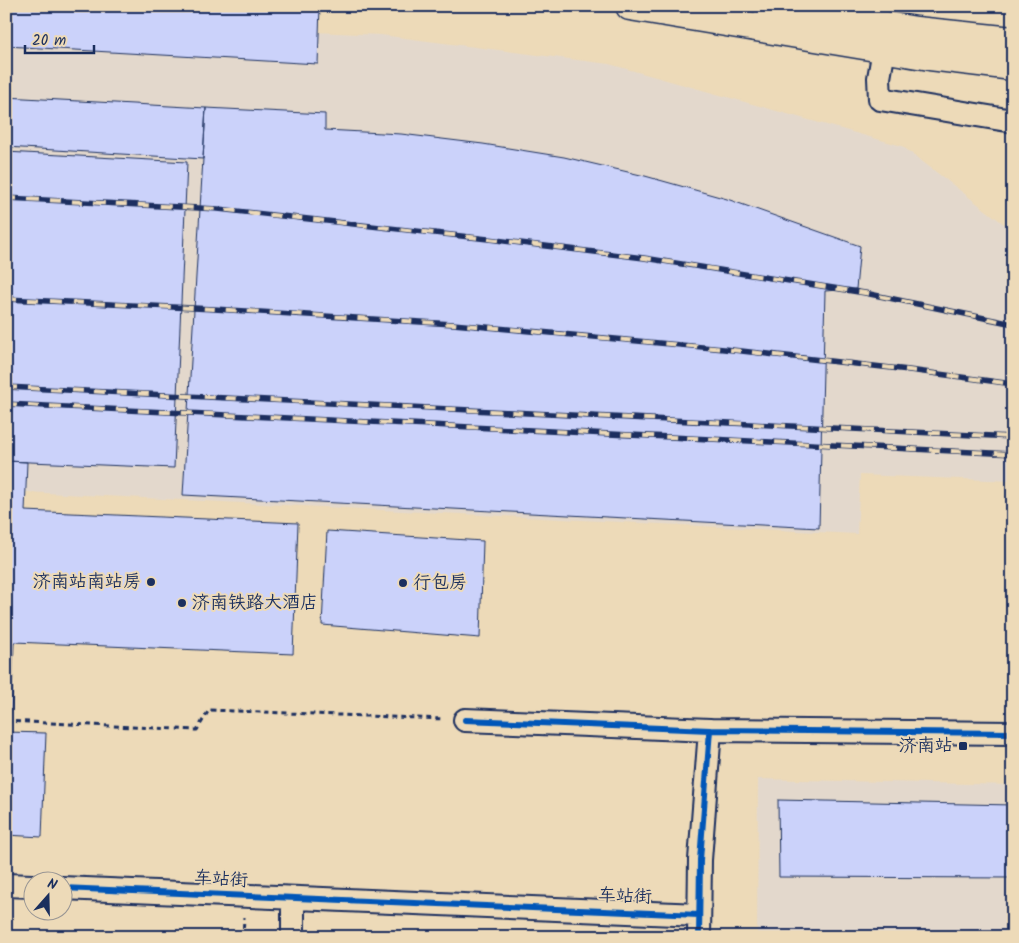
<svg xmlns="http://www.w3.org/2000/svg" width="1019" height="943" viewBox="0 0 1019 943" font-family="Kalam,'LXGW WenKai TC',sans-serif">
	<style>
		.built { fill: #e3d8cc }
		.building { fill: #cbd2fa; stroke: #1b2f5e }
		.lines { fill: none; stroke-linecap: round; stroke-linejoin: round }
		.minor-casing { stroke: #1b2f5e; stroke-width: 26 }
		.major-casing { stroke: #1b2f5e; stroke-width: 31 }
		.path { stroke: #1b2f5e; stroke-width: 3; stroke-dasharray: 5 4; stroke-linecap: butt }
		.minor { stroke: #eddab8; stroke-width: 22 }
		.major { stroke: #eddab8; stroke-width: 28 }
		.rail-casing { stroke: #1b2f5e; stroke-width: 5.5 }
		.rail { stroke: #eddab8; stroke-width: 4; stroke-dasharray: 11; stroke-linecap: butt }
		.cycleway-casing { stroke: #eddab8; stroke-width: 9 }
		.cycleway { stroke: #0057b8; stroke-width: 6 }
		.poi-dot { fill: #1b2f5e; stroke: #eddab8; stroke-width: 2 }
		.labels { text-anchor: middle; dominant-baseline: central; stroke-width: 4; stroke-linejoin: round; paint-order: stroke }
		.poi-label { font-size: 18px; fill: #1b2f5e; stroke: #eddab8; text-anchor: end }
		.street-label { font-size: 18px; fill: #1b2f5e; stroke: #eddab8 }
	</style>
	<rect width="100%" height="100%" fill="#eddab8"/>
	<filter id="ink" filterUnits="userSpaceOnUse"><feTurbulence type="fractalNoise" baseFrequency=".02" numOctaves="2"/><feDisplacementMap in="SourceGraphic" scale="10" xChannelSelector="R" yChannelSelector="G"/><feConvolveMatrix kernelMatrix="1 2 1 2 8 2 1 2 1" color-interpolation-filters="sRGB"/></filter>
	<g filter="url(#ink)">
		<!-- built -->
		<path class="built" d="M6,18L381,35L609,64L902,146L1004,224L1013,226V481L860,475L857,534L6,491Z
			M758,779L1013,785V937H757Z"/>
		<!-- building -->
		<path class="building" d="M6,6H320L318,64L6,46Z
			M6,97L206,108L203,159L6,147Z
			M206,108L325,114V130L401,134L483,144L564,157L645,176L727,199L860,246L856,289L825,291L819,528L183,495Z
			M6,152L187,162L174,468L6,461Z
			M6,461L27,462L25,511L298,523L293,654L14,642L12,697H6Z
			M327,531L483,541L480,638L322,625Z
			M6,697H12L9,732H6Z
			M6,732L46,733L42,837L6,835Z
			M778,800L1013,805V878L779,877Z"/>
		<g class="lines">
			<defs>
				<path id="minor" d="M884,49L879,78L880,99L1013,121
					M465,720L710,730
					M6,885L32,886
					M62,888L699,915
					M293,898V937
					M699,937L700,860L710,730L1013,733"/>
				<path id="major" d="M630,6L930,56L1013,66
					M767,6L916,31L1013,41"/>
			</defs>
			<!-- minor casing -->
			<use href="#minor" class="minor-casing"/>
			<!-- major casing -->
			<use href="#major" class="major-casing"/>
			<!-- path -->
			<path class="path" d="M6,721L197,730L209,710L444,719
				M243,937L244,917"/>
			<!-- minor -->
			<use href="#minor" class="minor"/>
			<!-- major -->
			<use href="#major" class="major"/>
			<defs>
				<path id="rail" d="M6,198L218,209L488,239L644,258L865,293L1013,324
					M6,299L214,309L453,324L724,349L909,370L1013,384
					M6,387L1013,437
					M6,404L1013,454"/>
			</defs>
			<!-- rail casing -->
			<use href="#rail" class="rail-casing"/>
			<!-- rail -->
			<use href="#rail" class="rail"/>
			<defs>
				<path id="cycleway" d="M465,720L710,730
					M62,888L699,915
					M699,937L700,860L710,730L1013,733"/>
			</defs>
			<!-- cycleway casing -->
			<use href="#cycleway" class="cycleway-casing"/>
			<!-- cycleway -->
			<use href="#cycleway" class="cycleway"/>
		</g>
	</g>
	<!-- markers -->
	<g class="poi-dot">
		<circle cx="151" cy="582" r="5"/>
		<circle cx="403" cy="583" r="5"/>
		<circle cx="182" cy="603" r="5"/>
		<rect x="958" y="741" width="10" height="10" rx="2.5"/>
	</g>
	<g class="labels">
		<!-- poi labels -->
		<g class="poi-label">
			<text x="141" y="582">济南站南站房</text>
			<text x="413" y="583" text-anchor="start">行包房</text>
			<text x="192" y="603" text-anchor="start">济南铁路大酒店</text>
			<text x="953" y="746">济南站</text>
		</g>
		<!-- street labels -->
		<g class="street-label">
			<text transform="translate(221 880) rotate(3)">车站街</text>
			<text transform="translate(625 897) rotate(2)">车站街</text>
		</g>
	</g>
	<!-- margin -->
	<rect width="1019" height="943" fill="none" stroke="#eddab8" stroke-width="25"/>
	<rect x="12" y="12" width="994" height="918" fill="none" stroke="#1b2f5e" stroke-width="2" filter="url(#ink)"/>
	<!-- north arrow -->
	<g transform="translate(48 896) rotate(20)"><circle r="24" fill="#eddab8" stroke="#999694"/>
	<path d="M0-4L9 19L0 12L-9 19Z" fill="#1b2f5e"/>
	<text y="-8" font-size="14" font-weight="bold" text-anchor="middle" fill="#1b2f5e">N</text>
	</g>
	<!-- scale -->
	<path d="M25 45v8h69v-8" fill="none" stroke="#1b2f5e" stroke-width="2.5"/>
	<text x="32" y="45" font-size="15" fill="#1b2f5e" stroke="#eddab8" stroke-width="4" paint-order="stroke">20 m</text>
</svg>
